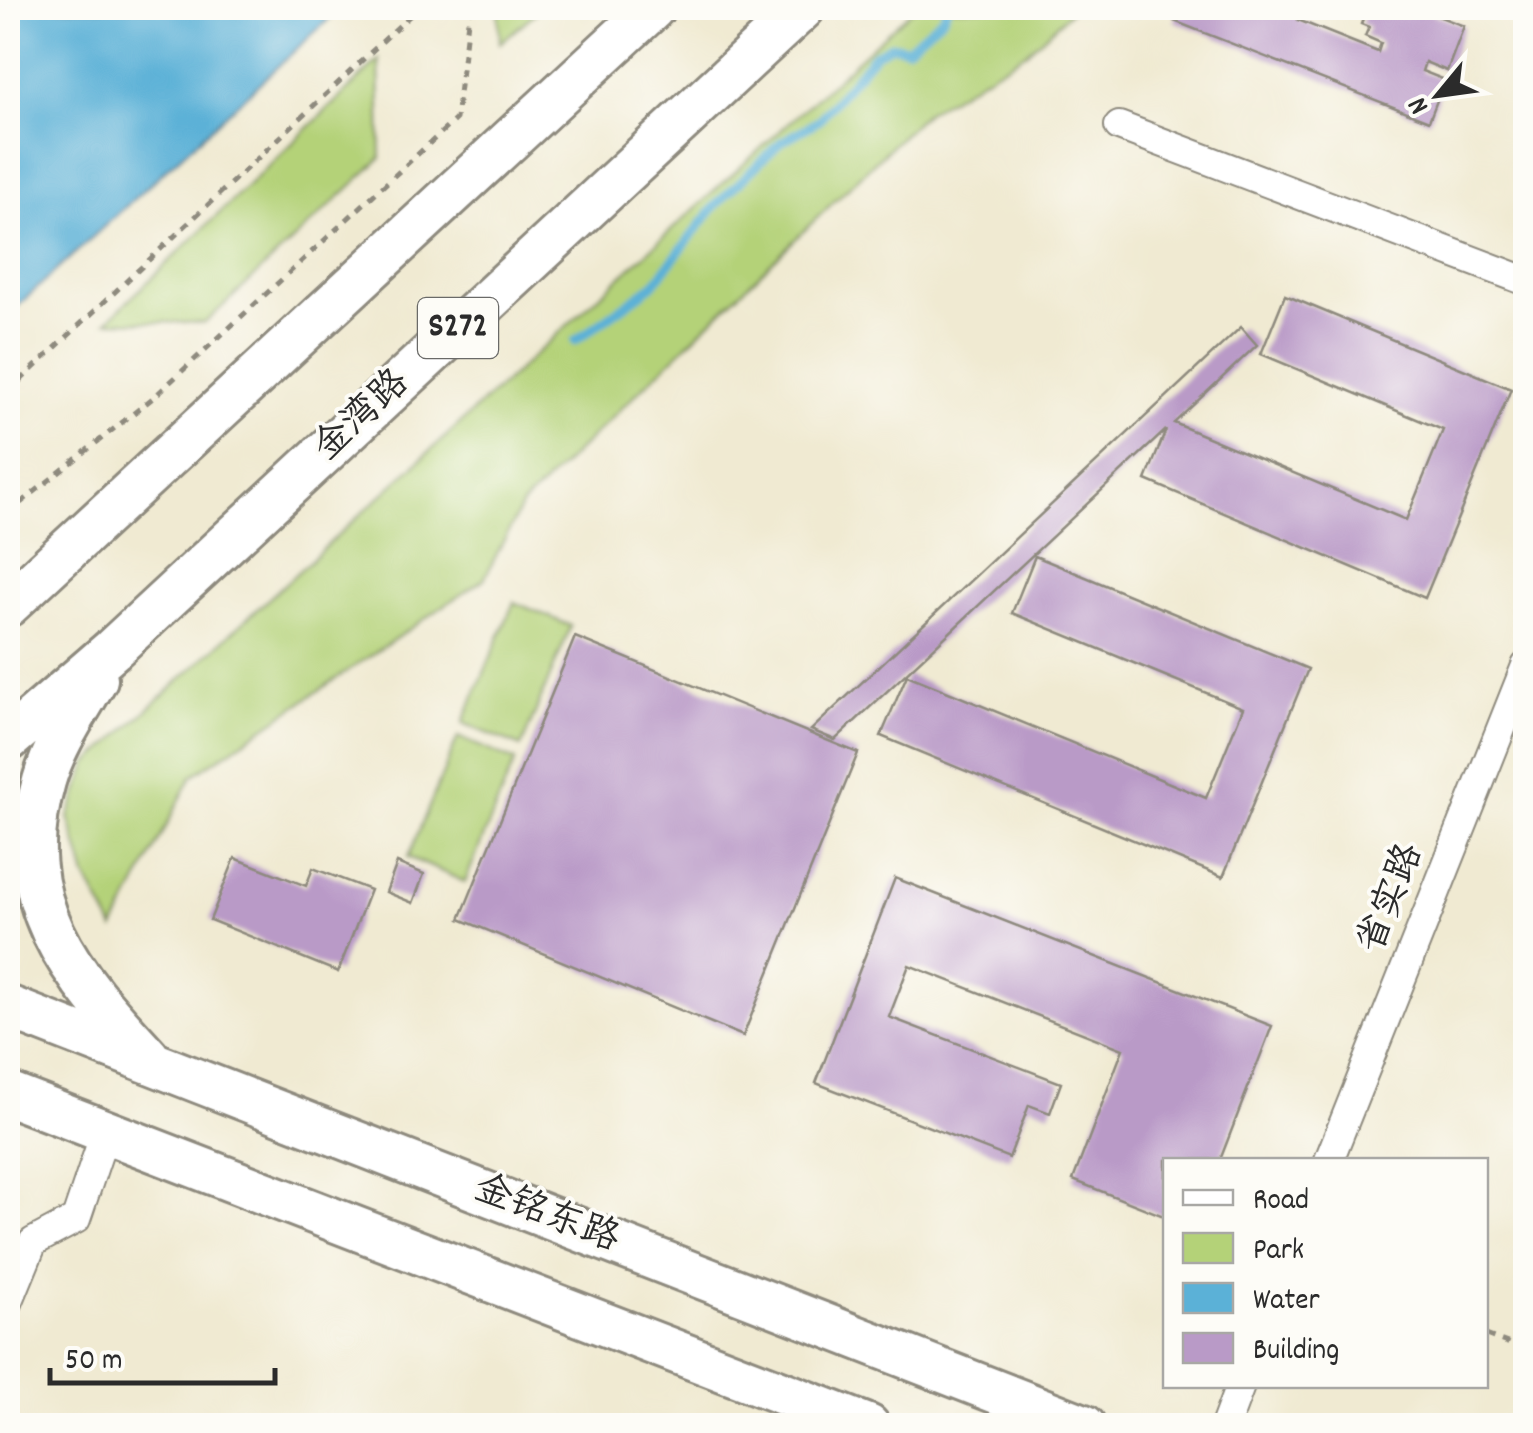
<svg xmlns="http://www.w3.org/2000/svg" width="1533" height="1433" viewBox="0 0 1533 1433" font-family="Dekko,'LXGW WenKai TC',sans-serif">
	<style>
		.green { fill: #b4d278; stroke: #707e52; stroke-width: 2.5 }
		.water { fill: #5bb1d7; stroke: #436e81; stroke-width: 2.5 }
		.lines { fill: none; stroke-linecap: round; stroke-linejoin: round }
		.stream { stroke: #5bb1d7; stroke-width: 9 }
		.building { fill: #b99ac7 }
		.street-casing { stroke: #8e8a7e; stroke-width: 32 }
		.primary-casing { stroke: #8e8a7e; stroke-width: 48 }
		.path { stroke: #8e8a7e; stroke-width: 5; stroke-dasharray: 8 8; stroke-linecap: butt }
		.street { stroke: #fff; stroke-width: 28 }
		.primary { stroke: #fff; stroke-width: 42 }
		.labels { text-anchor: middle; dominant-baseline: central; stroke-width: 8; stroke-linejoin: round; paint-order: stroke }
		.shield { fill: #fdfcf7; stroke: #6a6a68; stroke-width: 2.5 }
		.shield-label { font-size: 35px; font-weight: bold; fill: #2b2b2b }
		.street-label { font-size: 38px; fill: #2b2b2b; stroke: #fdfcf7 }
	</style>
	<rect width="100%" height="100%" fill="#fdfcf7"/>
	<filter id="ink" filterUnits="userSpaceOnUse"><feTurbulence type="fractalNoise" baseFrequency=".01" numOctaves="2"/><feDisplacementMap in="SourceGraphic" scale="20" xChannelSelector="R" yChannelSelector="G"/><feConvolveMatrix kernelMatrix="1 2 1 2 8 2 1 2 1" color-interpolation-filters="sRGB"/></filter>
	<filter id="wash" filterUnits="userSpaceOnUse"><feTurbulence type="fractalNoise" baseFrequency=".0048" numOctaves="4" result="noise"/><feDisplacementMap in="SourceGraphic" scale="40" xChannelSelector="R" yChannelSelector="G"/><feGaussianBlur stdDeviation="2.25" result="paint"/><feColorMatrix in="noise" values="0 0 0 0 0 0 0 0 0 0 0 0 0 0 0 0 0 1.4 0 .05"/><feComposite in="paint" operator="in"/></filter>
	<g filter="url(#wash)">
		<rect width="100%" height="100%" fill="#f0ead2"/>
		<!-- green -->
		<path class="green" d="M498,8H541L500,43Z
			M914,8H1074L1027,52L925,113L522,505L484,579L192,776L114,929L86,877L69,817L88,764Z
			M379,60L381,158L205,323L107,321Z
			M514,602L571,626L521,747L463,723Z
			M458,737L515,761L465,882L408,857Z"/>
		<!-- water -->
		<path class="water" d="M8,8H341L8,315Z"/>
		<g class="lines">
			<!-- stream -->
			<path class="stream" d="M575,341L653,285L715,206L781,142L818,121L874,55L891,45L907,48L943,17L947,8"/>
		</g>
		<g id="blocks">
			<!-- building -->
			<path class="building" d="M1179,8H1314L1309,19L1300,15L1298,20L1378,52L1381,43L1365,36L1369,27L1361,24L1367,8H1417L1464,26L1447,71L1425,62L1422,71L1445,80L1429,121L1174,21Z
				M1285,295L1511,389L1425,598L1146,480L1166,430L835,740L811,730L1241,327L1257,345L1174,423L1406,520L1443,430L1261,354Z
				M1035,556L1308,669L1223,877L881,736L907,675L1206,798L1243,708L1012,613Z
				M575,637L858,753L743,1036L460,919Z
				M235,858L306,886L313,868L370,890L338,972L210,920Z
				M397,863L424,874L413,903L386,892Z
				M895,878L1272,1026L1220,1160H1166V1217L1073,1180L1123,1049L909,965L889,1017L1061,1083L1050,1113L1029,1105L1009,1158L816,1083Z"/>
		</g>
	</g>
	<g filter="url(#ink)">
		<use href="#blocks" fill-opacity="0" stroke="#8e8a7e" stroke-width="2.5"/>
		<g class="lines">
			<defs>
				<path id="street" d="M1119,126L1526,281
					M1329,1160L1526,666
					M8,1303L33,1242L76,1219L106,1130
					M1225,1426L1240,1386"/>
				<path id="primary" d="M8,605L653,8
					M96,679C78,710 54,745 44,781C9,903 70,973 148,1057
					M8,740L113,649L803,8
					M8,1007L1084,1426
					M8,1094L868,1426"/>
			</defs>
			<!-- street casing -->
			<use href="#street" class="street-casing"/>
			<!-- primary casing -->
			<use href="#primary" class="primary-casing"/>
			<!-- path -->
			<path class="path" d="M8,392L418,8
				M8,513L154,397L456,119L469,12L473,8
				M1486,1335L1526,1350"/>
			<!-- street -->
			<use href="#street" class="street"/>
			<!-- primary -->
			<use href="#primary" class="primary"/>
		</g>
	</g>
	<g class="labels">
		<!-- shield labels -->
		<rect class="shield" x="418" y="298" width="80" height="60" rx="8"/>
		<g class="shield-label">
			<text x="458" y="328">S272</text>
		</g>
		<!-- street labels -->
		<g class="street-label">
			<text transform="translate(363 417) rotate(-43)">金湾路</text>
			<text transform="translate(1393 899) rotate(-68)">省实路</text>
			<text transform="translate(546 1216) rotate(21)">金铭东路</text>
		</g>
	</g>
	<!-- margin -->
	<rect width="1533" height="1433" fill="none" stroke="#fdfcf7" stroke-width="40"/>
	<!-- legend -->
	<rect x="1163" y="1158" width="325" height="230" fill="#fdfcf7" stroke="#a9a8a5" stroke-width="2.5"/>
	<rect x="1183" y="1190" width="50" height="15" fill="#ffffff" stroke="#a9a8a5" stroke-width="2.5"/>
	<text x="1253" y="1208" font-size="30" fill="#2b2b2b">Road</text>
	<rect x="1183" y="1233" width="50" height="30" fill="#b4d278" stroke="#a9a8a5" stroke-width="2.5"/>
	<text x="1253" y="1258" font-size="30" fill="#2b2b2b">Park</text>
	<rect x="1183" y="1283" width="50" height="30" fill="#5bb1d7" stroke="#a9a8a5" stroke-width="2.5"/>
	<text x="1253" y="1308" font-size="30" fill="#2b2b2b">Water</text>
	<rect x="1183" y="1333" width="50" height="30" fill="#b99ac7" stroke="#a9a8a5" stroke-width="2.5"/>
	<text x="1253" y="1358" font-size="30" fill="#2b2b2b">Building</text>
	<!-- north arrow -->
	<g transform="translate(1438 95) rotate(241)" stroke="#fdfcf7" stroke-width="8" paint-order="stroke">
	<path d="M0-8L18 38L0 25L-18 38Z" fill="#2b2b2b"/>
	<text y="-15" font-size="28" font-weight="bold" text-anchor="middle" fill="#2b2b2b">N</text>
	</g>
	<!-- scale -->
	<path d="M50 1368v15h225v-15" fill="none" stroke="#2b2b2b" stroke-width="5"/>
	<text x="65" y="1368" font-size="30" fill="#2b2b2b" stroke="#fdfcf7" stroke-width="8" paint-order="stroke">50 m</text>
</svg>
